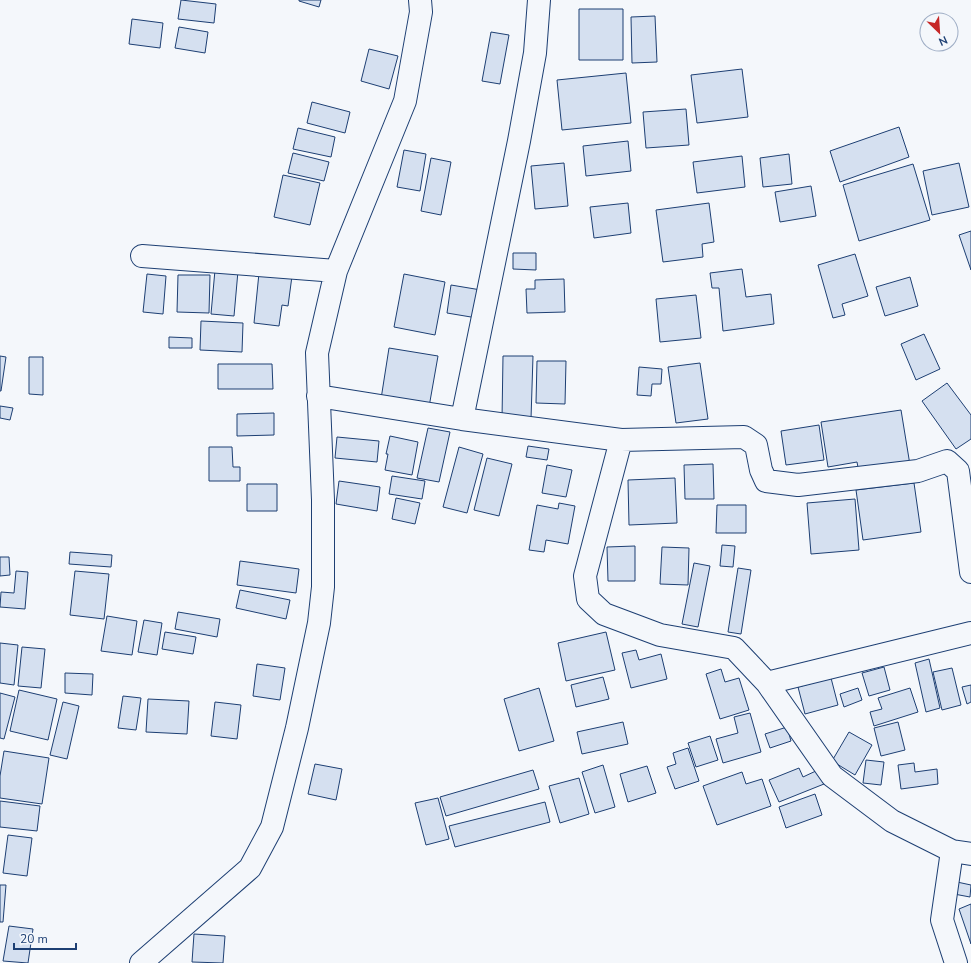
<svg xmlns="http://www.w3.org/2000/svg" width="971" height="963" viewBox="0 0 971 963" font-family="'Nunito Sans',sans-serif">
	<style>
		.building { fill: #d5e0f0; stroke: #1d3f73 }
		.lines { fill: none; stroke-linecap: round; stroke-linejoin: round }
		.minor-casing { stroke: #1d3f73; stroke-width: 24 }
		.minor { stroke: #f4f7fb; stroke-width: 22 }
	</style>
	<rect width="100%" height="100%" fill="#f4f7fb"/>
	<!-- building -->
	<path class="building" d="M181,0L216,4L214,23L178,19Z
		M299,0H321L319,7L299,1Z
		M579,9H623V60H579Z
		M655,16L657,62L632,63L631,17Z
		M132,19L163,23L160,48L129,44Z
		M179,27L208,32L205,53L175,48Z
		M491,32L509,35L500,84L482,81Z
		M369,49L398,56L389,89L361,81Z
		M742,69L748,117L697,123L691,75Z
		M626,73L631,123L562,130L557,80Z
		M312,102L350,112L345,133L307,123Z
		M686,109L689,145L646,148L643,112Z
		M899,127L909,157L840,182L830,151Z
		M298,128L335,137L331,157L293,149Z
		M628,141L631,171L586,176L583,146Z
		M404,150L426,154L420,191L397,187Z
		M293,153L329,162L324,181L288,173Z
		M789,154L792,184L763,187L760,158Z
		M742,156L745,187L697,193L693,162Z
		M431,158L451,162L441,215L421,211Z
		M564,163L568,206L535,209L531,166Z
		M959,163L969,207L932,215L923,171Z
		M913,164L930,220L859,241L843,185Z
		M283,175L320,183L310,225L274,217Z
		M811,186L816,216L780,222L775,192Z
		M628,203L631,233L594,238L590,207Z
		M709,203L714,242L702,244L703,257L663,262L656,210Z
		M971,231V270L959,235Z
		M513,253H536V270L513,269Z
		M855,254L868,296L842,304L845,315L833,318L818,265Z
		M742,269L746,297L771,294L774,324L723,331L719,288H712L710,273Z
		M215,270L238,271L234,316L211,314Z
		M259,273L292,276L288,306L282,305L279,326L254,323Z
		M147,274L166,276L163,314L143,312Z
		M404,274L445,282L435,335L394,327Z
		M178,275H210L209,313L177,312Z
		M910,277L918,306L885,316L876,287Z
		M564,279L565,312L527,313L526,289H535V280Z
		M451,285L481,290L477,318L447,313Z
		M696,295L701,338L660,342L656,299Z
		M201,321L243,323L242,352L200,350Z
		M924,334L940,369L916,380L901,344Z
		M169,337L192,338V348H169Z
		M389,348L438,356L429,407L381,399Z
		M0,356L6,357L1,391H0Z
		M503,356H533L531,419H502Z
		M29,357H43V395L29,394Z
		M537,361H566L565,404L536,403Z
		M700,363L708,419L676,423L668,367Z
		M218,364H272L273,389H218Z
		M639,367L662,369L661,384H652L651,396L637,395Z
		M947,383L971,415V439L956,449L922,401Z
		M0,406L13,408L10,420L0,418Z
		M901,410L910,465L859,473L857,462L828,467L821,422Z
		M274,413V435L237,436V414Z
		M819,425L824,460L786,465L781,431Z
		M428,428L450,432L439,482L417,478Z
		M390,436L418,442L412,475L385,470L388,454H386Z
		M337,437L379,441L377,462L335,458Z
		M528,446L549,449L547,460L526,457Z
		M209,447H232L233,467H240V481H209Z
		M459,447L483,454L467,513L443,507Z
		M487,458L512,464L499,516L474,510Z
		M713,464L714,499H685L684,465Z
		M547,465L572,470L566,497L542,493Z
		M392,476L425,481L422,499L389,494Z
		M675,478L677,523L629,525L628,480Z
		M339,481L380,487L377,511L336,504Z
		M914,483L921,532L863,540L856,490Z
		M247,484H277V511H247Z
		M396,498L420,503L415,524L392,519Z
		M855,499L859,550L811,554L807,503Z
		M559,503L575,506L568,544L546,540L544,552L529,550L537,505L558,509Z
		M717,505H746V533H716Z
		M722,545L735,546L733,567L720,566Z
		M635,546V581H608L607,547Z
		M662,547L689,548L688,585L660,584Z
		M70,552L112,555L111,567L69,564Z
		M0,557H9L10,575L0,576Z
		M240,561L299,569L296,593L237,585Z
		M694,563L710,566L698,627L682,624Z
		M738,568L751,570L741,634L728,632Z
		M16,571L28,572L25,609L0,607L1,592L14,593Z
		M75,571L109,574L104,619L70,615Z
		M240,590L290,600L286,619L236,608Z
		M178,612L220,619L217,637L175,629Z
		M107,616L137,621L132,655L101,651Z
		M144,620L162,623L157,655L138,652Z
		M165,632L196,637L193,654L162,649Z
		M606,632L615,670L566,681L558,643Z
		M0,643L18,645L14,685L0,683Z
		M22,647L45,649L41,688L18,686Z
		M636,650L639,660L661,654L667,679L631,688L622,653Z
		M929,659L940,708L926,712L915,663Z
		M257,664L285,668L280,700L253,696Z
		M884,667L890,690L869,696L862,673Z
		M952,668L961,705L942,710L933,672Z
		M721,669L725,682L739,678L749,710L720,719L706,674Z
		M65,673L93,674L92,695L65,693Z
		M603,677L609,699L576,707L571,685Z
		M831,678L838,705L805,714L798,687Z
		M971,685V702L967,704L962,687Z
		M539,688L554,741L519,751L504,699Z
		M858,688L862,700L844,707L840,694Z
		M910,688L918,712L874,726L870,712L882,709L878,698Z
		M19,690L57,699L48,740L10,731Z
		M0,693L15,697L4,739L0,738Z
		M123,696L141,698L136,730L118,728Z
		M148,699L189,701L187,734L146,732Z
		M63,702L79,706L67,759L50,755Z
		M215,702L241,705L237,739L211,736Z
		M750,713L761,752L723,763L716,739L738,733L734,717Z
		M623,722L628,744L582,754L577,732Z
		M898,722L905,750L881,756L874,728Z
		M787,727L791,741L770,748L765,734Z
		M849,732L872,745L855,775L832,761Z
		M710,736L718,760L696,767L688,743Z
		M688,748L699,781L675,789L667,767L676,764L673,753Z
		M4,751L49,758L42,804L0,798V776Z
		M866,760L884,762L881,785L863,783Z
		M914,763L915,772L937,769L938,784L901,789L898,765Z
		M315,764L342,769L336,800L308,794Z
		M603,765L615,807L595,813L582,772Z
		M647,766L656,793L628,802L620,774Z
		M799,768L803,777L818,770L824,784L779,802L769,780Z
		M533,770L539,789L446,816L440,797Z
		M742,772L746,784L762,779L771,806L717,825L703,786Z
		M579,778L589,814L560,823L549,786Z
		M815,794L822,815L786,828L779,807Z
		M438,798L449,839L426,845L415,803Z
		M0,801L40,806L37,831L0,827Z
		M545,802L550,822L455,847L449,826Z
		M8,835L32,838L27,876L3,873Z
		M957,882L971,885L970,897L954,894Z
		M0,885H6L3,922H0Z
		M971,904V944L959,909Z
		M9,926L33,929L28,963L3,961Z
		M194,934L225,936L223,963L192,962Z"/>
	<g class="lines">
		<defs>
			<path id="minor" d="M142,256L336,271
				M318,396L462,419L621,440L744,437L756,445L761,470L766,481L798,485L918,471L947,461L958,471L971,572
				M462,419L519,141L535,53L539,0
				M621,440L585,576L588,599L604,614L660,635L734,648L767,683L832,776L892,821L952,851L971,854
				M767,683L971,633
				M952,851L942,920L956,963
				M141,963L250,868L272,827L297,728L319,623L323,587V500L317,353L336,271L405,101L421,12L420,0"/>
		</defs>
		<!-- minor casing -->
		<use href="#minor" class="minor-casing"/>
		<!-- minor -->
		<use href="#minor" class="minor"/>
	</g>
	<!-- north arrow -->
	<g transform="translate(939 32) rotate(155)"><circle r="19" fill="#f4f7fb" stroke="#9eadc5"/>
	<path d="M0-3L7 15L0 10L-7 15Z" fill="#c62828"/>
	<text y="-6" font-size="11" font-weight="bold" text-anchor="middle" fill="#1d3f73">N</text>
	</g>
	<!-- scale -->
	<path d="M14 943v6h62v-6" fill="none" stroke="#1d3f73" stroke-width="2"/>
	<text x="20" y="943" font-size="12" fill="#1d3f73" stroke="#f4f7fb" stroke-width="3" paint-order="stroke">20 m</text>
</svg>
